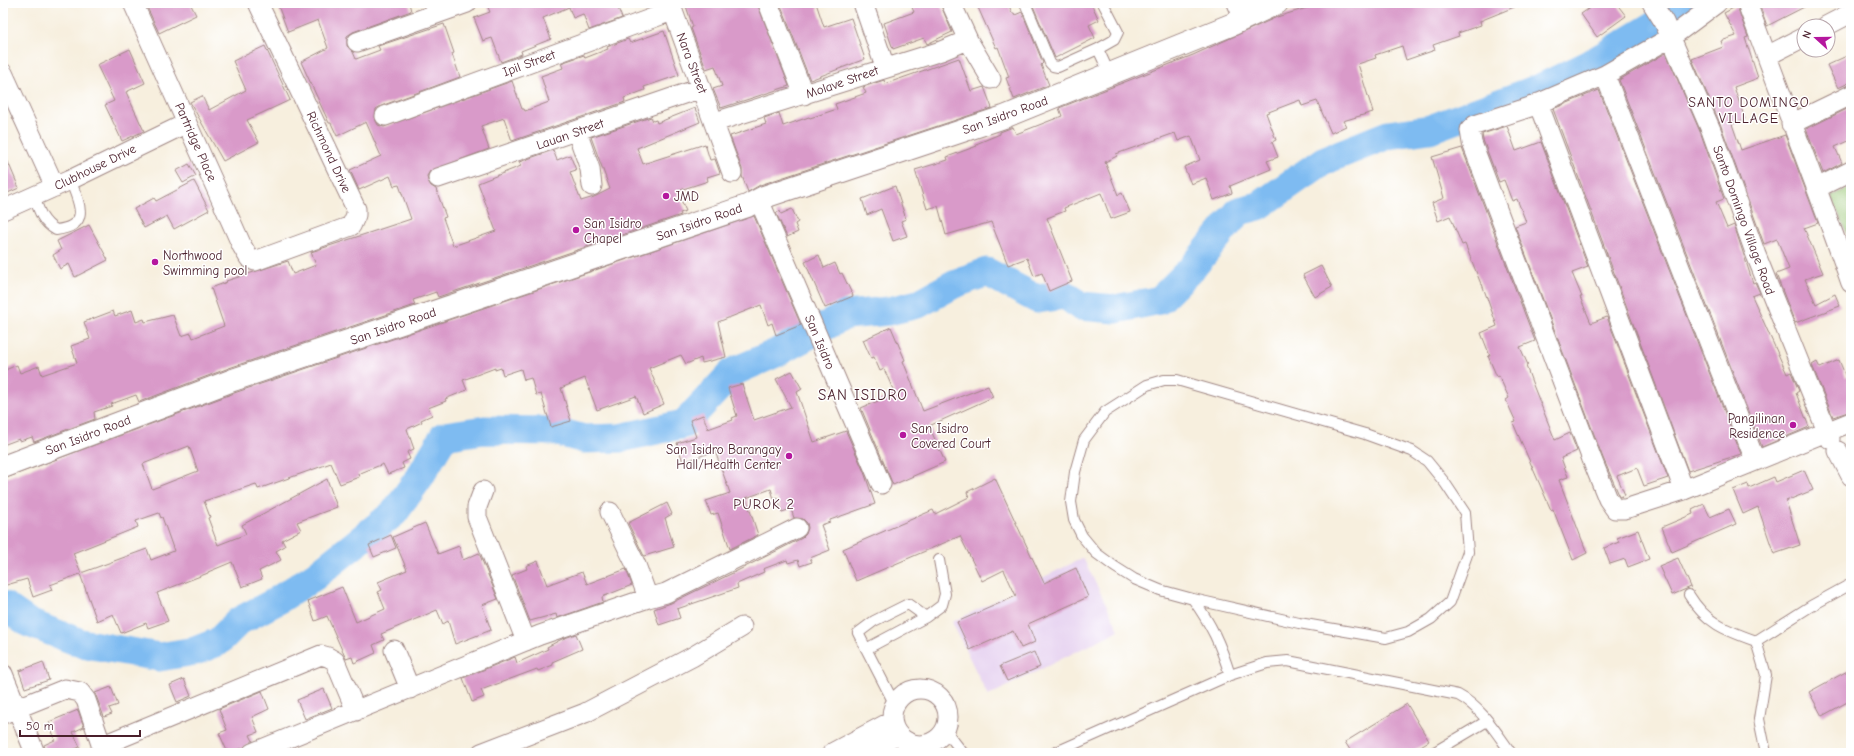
<svg xmlns="http://www.w3.org/2000/svg" width="1854" height="756" viewBox="0 0 1854 756" font-family="'Comic Neue',sans-serif">
	<style>
		.built { fill: #e6d2f0 }
		.green { fill: #99c673; stroke: #72724f }
		.lines { fill: none; stroke-linecap: round; stroke-linejoin: round }
		.river { stroke: #7ebbf1; stroke-width: 29 }
		.building { fill: #d99ac9; fill-rule: evenodd }
		.lane-casing { stroke: #a08784; stroke-width: 12 }
		.street-casing { stroke: #a08784; stroke-width: 21 }
		.secondary-casing { stroke: #a08784; stroke-width: 24 }
		.lane { stroke: #fff; stroke-width: 10 }
		.street { stroke: #fff; stroke-width: 19 }
		.secondary { stroke: #fff; stroke-width: 22 }
		.poi-dot { fill: #b5179e; stroke: #fff; stroke-width: 1.5 }
		.labels { text-anchor: middle; dominant-baseline: central; stroke-width: 3; stroke-linejoin: round; paint-order: stroke }
		.street-label { font-size: 13px; fill: #4a1f2b; stroke: #fff }
		.poi-label { font-size: 13px; fill: #4a1f2b; stroke: #fff; text-anchor: start }
		.neighbourhood-label { font-size: 14px; letter-spacing: 1px; fill: #4a1f2b; stroke: #fff }
		.quarter-label { font-size: 15px; letter-spacing: 1px; fill: #4a1f2b; stroke: #fff }
	</style>
	<rect width="100%" height="100%" fill="#fff"/>
	<filter id="ink" filterUnits="userSpaceOnUse"><feTurbulence type="fractalNoise" baseFrequency=".025" numOctaves="2"/><feDisplacementMap in="SourceGraphic" scale="8" xChannelSelector="R" yChannelSelector="G"/><feConvolveMatrix kernelMatrix="1 2 1 2 8 2 1 2 1" color-interpolation-filters="sRGB"/></filter>
	<filter id="wash" filterUnits="userSpaceOnUse"><feTurbulence type="fractalNoise" baseFrequency=".012" numOctaves="4" result="noise"/><feDisplacementMap in="SourceGraphic" scale="16" xChannelSelector="R" yChannelSelector="G"/><feGaussianBlur stdDeviation="0.9" result="paint"/><feColorMatrix in="noise" values="0 0 0 0 0 0 0 0 0 0 0 0 0 0 0 0 0 1.4 0 .05"/><feComposite in="paint" operator="in"/></filter>
	<g filter="url(#wash)">
		<rect width="100%" height="100%" fill="#f7efde"/>
		<!-- built -->
		<path class="built" d="M1083,558L1119,630L988,696L952,622Z"/>
		<!-- green -->
		<path class="green" d="M1851,187V233L1848,235L1831,196Z"/>
		<g class="lines">
			<!-- river -->
			<path class="river" d="M3,605L29,623L81,643L159,657L195,651L218,642L239,621L275,602L315,576L394,513L419,478L444,436L484,430L555,431L584,439L620,438L684,424L733,372L776,353L846,315L889,311L918,304L954,284L987,272L1037,299L1066,295L1080,306L1116,309L1160,300L1193,267L1239,211L1259,206L1323,161L1388,135L1430,129L1542,87L1590,64L1660,22L1685,3"/>
		</g>
		<g id="blocks">
			<!-- building -->
			<path class="building" d="M155,3H190L196,15L159,33L147,7Z
				M277,3H409L411,11L353,32L347,36V46L353,52L356,59L380,50L378,46L444,24L454,53L452,54L460,77L381,106L376,109L375,119L378,125L384,127L512,81L522,109H524L525,111L549,102L541,76L563,68L561,63L584,55L585,58L608,49L607,47L628,39L630,43L664,31L679,75L644,87L645,90L624,98L625,102L512,141L504,118L481,126L489,149L430,171L427,176L428,181L431,186L436,189L446,217L443,218L453,246L496,231L478,183L521,166L519,162L553,150L557,160L570,155L576,170L570,172L581,201L594,197L610,189L591,137L651,117L653,121L656,120L657,123L695,108L700,122L637,148L643,164L705,144L710,160L715,159L720,173L707,177L708,181L677,191L686,211L680,213L681,215L438,297L436,292L413,300L415,305L229,368L139,402L136,395L111,404L112,406L94,412L95,419L34,442L32,437L20,441L19,439L3,445V371L17,365L20,373L39,366L42,375L77,363L71,346L90,339L84,322L113,311L115,316L132,310L136,322L144,319L145,322L173,315L181,336L191,333L193,338L224,326L211,288L227,282L226,281L288,261L293,274L316,265L311,252L411,219L399,185L394,186L390,176L359,190L350,170L381,156L366,122L337,136L331,123H329L301,62L328,48L318,20L288,32Z
				M486,3H616L622,18L589,30L583,14L573,18L569,7L543,18L551,39L521,51L522,54L501,62L492,38L483,41L474,18L490,12Z
				M685,3H757L789,86L721,108L713,89L722,86L715,66L706,69L691,28L693,27Z
				M780,3H816L824,27L851,18L865,59L810,80Z
				M910,3H940L952,32L927,44L924,38L893,49L884,23L914,12Z
				M976,3H1008L1012,13H1014L1015,15L1022,12L1043,63L1041,65L1049,85L1014,99L1006,78L1009,77L998,47L996,48Z
				M1040,3H1091L1099,20L1089,25L1095,38L1055,58L1033,6Z
				M1323,3H1524L1480,21L1481,25L1458,33L1459,36L1433,45L1435,50L1406,60L1402,46L1375,55L1376,58L1358,64L1373,112L1343,121L1346,126L1331,133L1317,101L1302,106L1300,100L1266,113L1276,140L1272,142L1278,157L1267,161L1271,169L1230,186L1232,193L1214,200L1206,178L1191,184L1184,167L1200,160L1191,136L1178,141L1175,133L1116,154L1117,156L1105,162L1118,195L1122,193L1130,212L1111,219L1101,193L1064,208L1065,211L1047,218L1072,281L1049,291L1042,273L1034,276L1027,258L1008,265L991,222L946,235L938,206L927,209L915,170L948,160L947,157L977,146L976,144L1000,134V132L1013,127L1016,134L1062,116L1059,108L1193,55L1277,17Z
				M1597,3H1616L1626,16L1597,37L1581,14Z
				M1759,3H1812L1767,26Z
				M1737,6L1748,37L1745,38L1758,78L1734,87L1745,119L1732,124L1741,150L1785,135L1818,223L1804,228L1823,273L1805,279L1816,304L1835,294L1840,306L1795,323L1776,274L1789,269L1777,239L1764,244L1721,126L1692,59L1723,47L1721,41L1736,36L1724,13Z
				M265,46L290,100L247,120L259,142L223,161L190,102L202,96L209,110L246,90L233,61Z
				M130,49L145,83L126,92L144,131L122,141L105,105L114,101L97,65Z
				M1666,53L1701,134L1724,199L1716,202L1727,228L1734,225L1753,283L1755,282L1760,293L1752,296L1787,374L1791,372L1799,391L1796,393L1809,427L1762,447L1619,80Z
				M1851,54V82L1838,88L1827,65Z
				M959,58L971,91L984,87L992,108L760,185L748,192L742,176V169L730,136L766,124L764,118L779,113L783,126L809,117L810,118L837,109L835,104L866,93L863,87L884,80L885,84Z
				M1599,90L1741,454L1688,471L1553,109Z
				M1849,108L1851,113V140L1835,147L1842,163L1823,173L1806,129Z
				M1507,126L1516,151L1541,142L1588,267L1572,273L1582,297H1580L1591,323L1607,317L1668,478L1644,486L1637,468L1617,476L1625,495L1620,497L1603,458L1515,226L1526,222L1517,199L1512,201L1504,180L1499,182L1483,140L1482,134Z
				M1462,148L1535,341L1520,347L1528,365L1526,366L1533,385L1555,440L1570,433L1577,451L1561,458L1568,477L1559,480L1587,553L1573,560L1553,509L1551,510L1513,423L1516,422L1506,400L1509,398L1499,376L1497,377L1488,356H1490L1481,333L1497,326L1482,284H1481L1465,244L1462,245L1450,216L1438,221L1432,203L1444,198L1432,157Z
				M3,150L19,188L3,195Z
				M189,164L196,176L183,183L176,171Z
				M194,181L209,210L174,229L167,216L144,228L134,209L154,198L156,201Z
				M895,186L906,219L901,221L907,236L893,241L881,209L867,215L862,199Z
				M792,209L798,222L795,224L798,232L787,237L776,213L780,211L781,214Z
				M754,216L801,325L776,335L772,323L768,325L761,305L718,322L726,357L702,363L701,358L686,364L681,355L649,368L664,404L643,413L636,396L597,410L585,378L561,388L571,421L551,427L541,394L536,395L531,378L524,380L521,369L503,375L501,368L495,370V368L463,380L467,390L445,399L446,401L428,408L432,415L421,420L422,422L407,429L414,449L407,452L410,459L402,463L404,468L388,474L383,464L358,474L359,477L340,484L331,463L258,489L256,484L204,501L210,517L208,518L218,545L246,534L242,525L327,479L337,507L297,522L301,530L282,540L285,546L276,551L281,560L259,571L262,579L242,587L232,562L208,572V573L157,593L168,621L148,628L146,623L121,633L113,614L97,621L80,574L50,585L52,590L33,597L27,579L3,586V479L237,392ZM189,446L198,471L152,489L143,464ZM159,513L161,518L162,517L174,551L151,560L147,549L81,573L73,553L138,527L136,521Z
				M89,225L108,260L75,277L69,264L60,269L53,255L61,250L57,241Z
				M819,255L824,268L835,263L840,274L842,273L853,296L825,308L805,262Z
				M1321,266L1332,287L1315,297L1303,275Z
				M891,327L905,360L903,361L923,411L988,386L993,397L929,426L945,462L893,485L861,408L895,394L884,369L880,371L874,357L871,358L863,340Z
				M1839,360L1846,377L1851,375V411L1833,417L1812,365L1817,362L1820,368Z
				M792,371L802,389L797,392L814,442L846,431L864,472L875,504L830,520V522L821,525L830,550L810,558L812,562L800,566L798,560L788,563L787,560L763,569L764,572L737,584L738,588L677,609L680,618L659,625L654,609L671,603L737,571L802,538L806,534L808,528L807,523L803,519L794,518L791,509L782,512L777,498L774,499L771,489L746,498L758,535L730,549L718,513L711,515L706,501L730,493L715,451L683,462L677,443L696,437L690,420L703,415L708,429L733,420L732,418L737,416L728,388L742,384L754,420L791,407L776,379Z
				M1804,470L1813,490L1786,501L1800,545L1774,554L1758,507L1743,514L1733,490L1748,484L1749,488L1774,477L1776,482Z
				M995,478L1044,583L1076,568L1088,597L1028,624L1035,642L1021,648L1013,631L970,650L957,622L1016,596L1004,570L982,581L960,536L856,581L843,549L933,510L935,514L969,497L967,492Z
				M667,503L672,514L665,518L674,547L644,556L628,523Z
				M1704,504L1710,517L1729,509L1736,524L1672,552L1662,527L1693,514L1692,510Z
				M425,523L438,554L459,546L463,560L479,553L498,599L482,605L491,630L455,644L448,621L443,624L437,610L381,634L384,640L373,645L376,653L354,663L352,657L346,659L327,616L315,621L308,601L342,587L356,622L385,609L378,592L382,590L378,582L407,570L393,537Z
				M1638,530L1649,559L1628,567L1625,559L1610,564L1604,548L1619,542L1617,538Z
				M391,535L396,548L374,557L369,545Z
				M1678,558L1691,587L1672,595L1659,566Z
				M538,561L547,585L582,572L587,584L626,569L632,585L602,597L603,602L557,618L556,614L530,621L512,575L527,569L526,566Z
				M576,634L582,649L552,662L553,665L538,671L537,669L481,690L484,697L472,702L463,678L515,657L517,663L548,649L547,647L562,639Z
				M1034,652L1040,667L1007,681L1000,666Z
				M43,662L49,680L25,688L19,671Z
				M1851,669V700L1822,716L1809,692Z
				M184,679L191,696L177,702L170,685Z
				M111,687L118,705L109,708L112,714L104,717L95,693Z
				M324,689L332,708L305,719L297,700Z
				M262,691L269,709L252,717L258,732L250,735L253,741L243,748L228,753L219,733L227,730L219,709Z
				M1407,704L1429,741L1409,753H1352L1345,742Z
				M78,710L84,727L73,732L80,747L64,753H46L44,745L55,740L49,722Z"/>
		</g>
	</g>
	<g filter="url(#ink)">
		<use href="#blocks" fill-opacity="0" stroke="#a08784" stroke-width="1"/>
		<g class="lines">
			<defs>
				<path id="lane" d="M1025,3L1050,63L1053,66L1058,67L1098,49L1110,75
					M1098,49L1114,40L1118,32L1103,3
					M34,196C39,211 42,222 56,230C91,226 80,204 70,180
					M1689,595C1706,623 1725,630 1756,641
					M1193,599L1299,623L1386,638L1408,632L1431,619L1450,602L1468,552L1465,513L1445,483L1427,461L1412,451L1365,434L1177,380H1164L1147,385L1105,412L1084,440L1075,472L1071,502L1074,520L1082,536L1096,553L1115,567L1134,579L1160,590L1193,599C1212,626 1220,643 1230,675
					M866,649L926,617L942,605L945,594L939,560
					M895,705L858,633L874,621L908,604L926,617
					M945,730L963,753
					M925,744L936,753
					M1054,753L1230,675L1267,663L1288,661L1458,695C1481,707 1496,732 1511,753
					M1433,753L1487,721
					M1766,753L1759,719L1766,675L1756,641L1811,606L1851,584"/>
				<path id="street" d="M133,3L242,246L249,258L255,261L351,226L356,215V209L258,3
					M670,3L732,173
					M768,3L804,95
					M863,3L885,67
					M951,3L968,40L991,79
					M1237,3L1244,19
					M1652,3L1664,22L1711,130L1756,255L1830,439
					M1717,3L1670,38L1605,75L1530,107L1475,125L1470,130L1472,143L1593,462L1608,499L1615,509H1625L1684,490L1851,422
					M1747,3C1781,96 1818,189 1851,283
					M1826,26L1851,13
					M357,42L467,3
					M1767,56L1804,37
					M3,73L55,187
					M1605,75L1755,460
					M1538,103L1684,490
					M385,116L672,11
					M715,122L941,51L968,40
					M1791,124L1851,95
					M577,132L590,169L592,186
					M438,178L701,88
					M1817,188L1851,171
					M759,200L881,484
					M3,210L70,180L187,123
					M1838,451L1851,476
					M483,491L477,507V517L526,641
					M610,512L636,565L648,598
					M394,650L410,689
					M3,674L35,753
					M892 717a28 28 0 1 1 56 0a28 28 0 1 1-56 0Z
					M3,714L65,689L80,692L86,700L104,753
					M101,746L321,655L328,657L335,661L356,711
					M252,753L540,635L648,598L666,593L797,528
					M481,753L585,713L692,657L742,627
					M832,753L892,721
					M863,753L898,734"/>
				<path id="secondary" d="M3,467L233,380L747,206L764,197L1004,117L1233,24L1277,3"/>
			</defs>
			<!-- lane casing -->
			<use href="#lane" class="lane-casing"/>
			<!-- street casing -->
			<use href="#street" class="street-casing"/>
			<!-- secondary casing -->
			<use href="#secondary" class="secondary-casing"/>
			<!-- lane -->
			<use href="#lane" class="lane"/>
			<!-- street -->
			<use href="#street" class="street"/>
			<!-- secondary -->
			<use href="#secondary" class="secondary"/>
		</g>
	</g>
	<!-- markers -->
	<g class="poi-dot">
		<circle cx="666" cy="196" r="4"/>
		<circle cx="576" cy="230" r="4"/>
		<circle cx="155" cy="262" r="4"/>
		<circle cx="1793" cy="425" r="4"/>
		<circle cx="903" cy="435" r="4"/>
		<circle cx="789" cy="456" r="4"/>
	</g>
	<g class="labels">
		<!-- street labels -->
		<g class="street-label">
			<text transform="translate(529 63) rotate(-20)">Ipil Street</text>
			<text transform="translate(692 63) rotate(69)">Nara Street</text>
			<text transform="translate(842 82) rotate(-19)">Molave Street</text>
			<text transform="translate(1005 115) rotate(-20)">San Isidro Road</text>
			<text transform="translate(570 134) rotate(-19)">Lauan Street</text>
			<text transform="translate(196 142) rotate(66)">Partridge Place</text>
			<text transform="translate(329 152) rotate(65)">Richmond Drive</text>
			<text transform="translate(95 167) rotate(-26)">Clubhouse Drive</text>
			<text transform="translate(1744 220) rotate(70)">Santo Domingo Village Road</text>
			<text transform="translate(699 222) rotate(-19)">San Isidro Road</text>
			<text transform="translate(393 326) rotate(-19)">San Isidro Road</text>
			<text transform="translate(820 342) rotate(67)">San Isidro</text>
			<text transform="translate(88 435) rotate(-21)">San Isidro Road</text>
		</g>
		<!-- poi labels -->
		<g class="poi-label">
			<text x="674" y="196">JMD</text>
			<text x="584" y="223">San Isidro<tspan x="584" dy="15">Chapel</tspan></text>
			<text x="163" y="255">Northwood<tspan x="163" dy="15">Swimming pool</tspan></text>
			<text x="1785" y="418" text-anchor="end">Pangilinan<tspan x="1785" dy="15">Residence</tspan></text>
			<text x="911" y="428">San Isidro<tspan x="911" dy="15">Covered Court</tspan></text>
			<text x="781" y="449" text-anchor="end">San Isidro Barangay<tspan x="781" dy="15">Hall/Health Center</tspan></text>
		</g>
		<!-- neighbourhood labels -->
		<g class="neighbourhood-label">
			<text x="1749" y="102">SANTO DOMINGO<tspan x="1749" dy="16">VILLAGE</tspan></text>
			<text x="764" y="504">PUROK 2</text>
		</g>
		<!-- quarter labels -->
		<g class="quarter-label">
			<text x="863" y="395">SAN ISIDRO</text>
		</g>
	</g>
	<!-- margin -->
	<rect width="1854" height="756" fill="none" stroke="#fff" stroke-width="16"/>
	<!-- north arrow -->
	<g transform="translate(1816 38) rotate(291)"><circle r="19" fill="#ffffff" stroke="#b7a5aa"/>
	<path d="M0-3L7 15L0 10L-7 15Z" fill="#b5179e"/>
	<text y="-6" font-size="11" font-weight="bold" text-anchor="middle" fill="#4a1f2b">N</text>
	</g>
	<!-- scale -->
	<path d="M20 730v6h120v-6" fill="none" stroke="#4a1f2b" stroke-width="2"/>
	<text x="26" y="730" font-size="12" fill="#4a1f2b" stroke="#ffffff" stroke-width="3" paint-order="stroke">50 m</text>
</svg>
